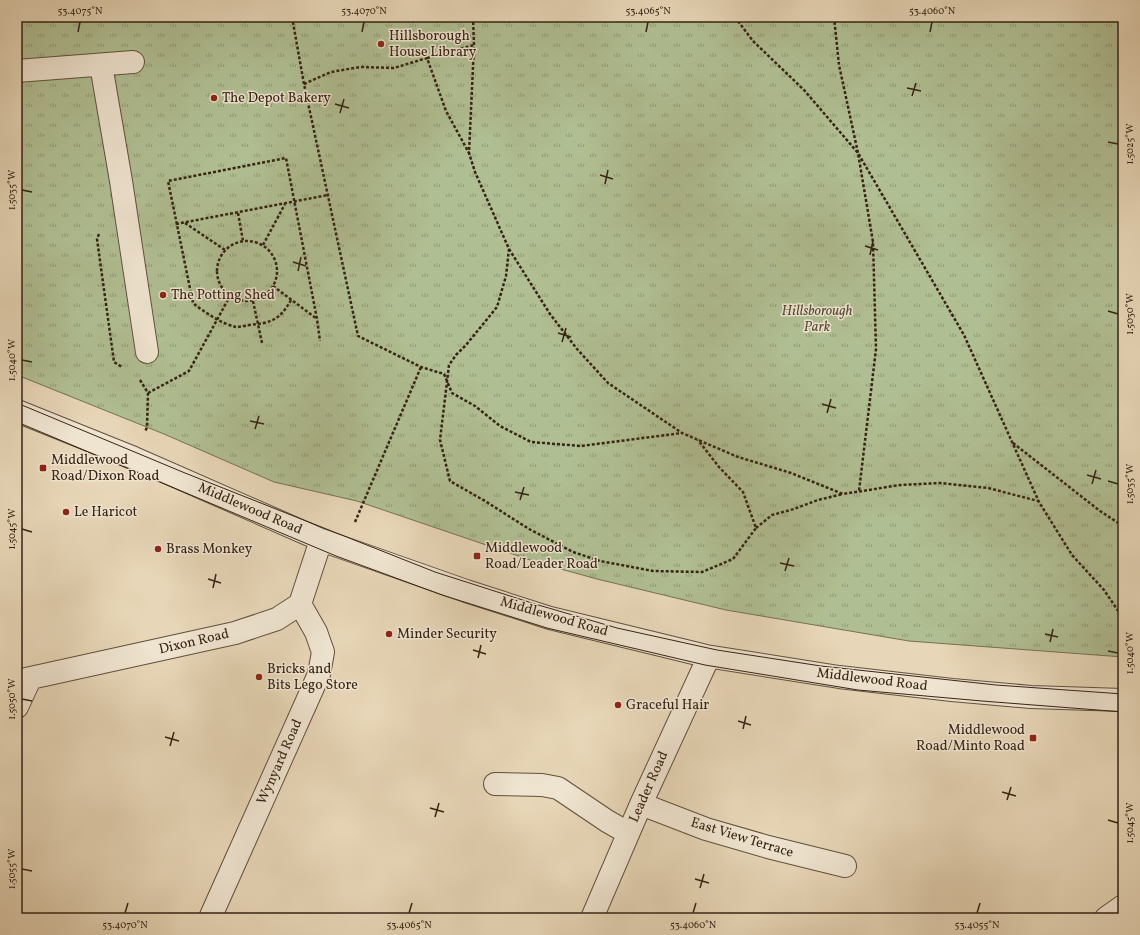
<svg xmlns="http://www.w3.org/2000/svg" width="1140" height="935" viewBox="0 0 1140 935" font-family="Vollkorn,serif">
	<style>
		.park { fill: url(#park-tufts); stroke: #737154 }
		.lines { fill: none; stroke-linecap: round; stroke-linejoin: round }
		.minor-casing { stroke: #62503d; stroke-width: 24 }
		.path { stroke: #362314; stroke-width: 2.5; stroke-dasharray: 3 2; stroke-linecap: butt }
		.minor { stroke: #efe4d0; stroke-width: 22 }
		.tram { stroke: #362314; stroke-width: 1 }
		.ticks { fill: none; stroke: #362314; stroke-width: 1.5 }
		.poi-dot { fill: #8f2418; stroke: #efe4d0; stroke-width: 1.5 }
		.labels { text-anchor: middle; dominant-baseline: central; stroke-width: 3; stroke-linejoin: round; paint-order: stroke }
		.poi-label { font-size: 14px; fill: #362314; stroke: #efe4d0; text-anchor: start }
		.park-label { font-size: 14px; font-style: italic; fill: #544a34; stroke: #efe4d0 }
		.street-label { font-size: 14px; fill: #362314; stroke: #efe4d0 }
		.neatline { fill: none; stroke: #362314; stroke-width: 1.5 }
		.ticks-label { font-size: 10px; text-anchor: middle; fill: #362314 }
	</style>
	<defs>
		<pattern id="park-tufts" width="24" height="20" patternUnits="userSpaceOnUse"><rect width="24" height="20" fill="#b0bf93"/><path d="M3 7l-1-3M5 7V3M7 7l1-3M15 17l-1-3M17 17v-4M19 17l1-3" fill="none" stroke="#909b77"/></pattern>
	</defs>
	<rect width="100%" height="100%" fill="#e7d6b7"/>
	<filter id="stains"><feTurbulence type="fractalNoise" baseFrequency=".005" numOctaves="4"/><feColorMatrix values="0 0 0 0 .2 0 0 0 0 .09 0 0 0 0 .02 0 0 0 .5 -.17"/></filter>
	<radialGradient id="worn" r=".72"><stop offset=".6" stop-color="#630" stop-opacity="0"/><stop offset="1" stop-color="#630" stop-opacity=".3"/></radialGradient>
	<!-- park -->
	<path class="park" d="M17,17H1123V657L909,641L726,610L597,579L539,563L357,501L274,482L164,434L17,375Z"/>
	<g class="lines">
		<defs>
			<path id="minor" d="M101,65L121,181L147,352
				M17,71L133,62
				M17,411L134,458L321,540L466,591L550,618L706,656L839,677L952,690L1031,697L1123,700
				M17,681L235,633L277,619L300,604L321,540
				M17,707L30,679
				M495,784L542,785L558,788L607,821L628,833
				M641,804L706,829L768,847L845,866
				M210,918L319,674L323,652L316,632L300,604
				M592,918L641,804L705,665L706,656
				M1106,918L1123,906"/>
		</defs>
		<!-- minor casing -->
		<use href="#minor" class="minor-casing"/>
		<!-- path -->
		<path class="path" d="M292,17L304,84L358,336L421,367L444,374L452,393L475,406L500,426L531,442L581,446L682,433
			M473,17L474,45L469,153L475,172L509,249L506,276L497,307L466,345L456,355L449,365L440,440L450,481L485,501L529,529L573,552L600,561L653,571L702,572L733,559L756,528L743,492L719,467L698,440
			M735,17L753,41L804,90L858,153L964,335L1039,502L1072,555L1104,590L1123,618
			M834,17L839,65L858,153L873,242L876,349L859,491
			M266,18L271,17
			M427,58L474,45
			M304,84L331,72L360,67L394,68L427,58L446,111L469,153
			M238,213L243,241
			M185,223L225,250
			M176,224L328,195
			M99,234L97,239L114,362L122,367
			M217 271a30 30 0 1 1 60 0a30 30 0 1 1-60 0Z
			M263,245L285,204
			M509,249L550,314L577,349L608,383L682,433L738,457L791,473L843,494L900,485L940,483L988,488L1038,501
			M273,286L317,319
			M291,300C280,320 271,323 249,325C245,326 240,327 236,327C222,324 204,312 193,303L168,181L286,158L317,319L320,341
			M253,301L262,343
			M140,380L148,393L147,427L145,432
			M148,393L189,371L230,296
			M1013,443L1100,511L1123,526
			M355,522L421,367
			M756,528L772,515L794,509L818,500L843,494"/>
		<!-- minor -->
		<use href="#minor" class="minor"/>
		<!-- tram -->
		<path class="tram" d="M17,403L185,473L435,572L535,604L617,628L717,650L821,666L996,685L1123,694
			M17,422L336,556L442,595L547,628L705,665L858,690L982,701L1123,712"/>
	</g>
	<!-- ticks -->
	<path class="ticks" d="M78,32L80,22M362,32L364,22M646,32L648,22M930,32L932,22M907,88L921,91M912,96L916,83M335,104L349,108M340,113L344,99M1108,142L1118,144M600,175L613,179M605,184L608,170M22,190L32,192M865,246L878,250M870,255L873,241M293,262L306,266M298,271L301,257M1108,311L1118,314M558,333L571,337M562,342L566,328M22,360L32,362M822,404L836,408M827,413L831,399M250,421L264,424M255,429L259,416M1087,475L1101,479M1108,481L1118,484M1092,484L1096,470M515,492L529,495M520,500L524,487M22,529L32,532M780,563L794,566M785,571L789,558M208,579L221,583M213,588L216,574M1045,634L1058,637M1050,642L1053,629M473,650L486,654M1108,651L1118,653M478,658L481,645M22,699L32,701M738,721L751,725M743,729L746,716M165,737L179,741M170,746L174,732M1002,792L1016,796M1007,800L1011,787M430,808L444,812M435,817L439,803M1108,820L1118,823M22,869L32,871M695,879L709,883M700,888L704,874M125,913L128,903M409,913L412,903M693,913L696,903M977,913L980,903"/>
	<!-- markers -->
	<g class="poi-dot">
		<circle cx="381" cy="44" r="4"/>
		<circle cx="214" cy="98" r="4"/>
		<circle cx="163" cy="295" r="4"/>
		<rect x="39" y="464" width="8" height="8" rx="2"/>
		<circle cx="66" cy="512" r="4"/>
		<circle cx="158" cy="549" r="4"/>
		<rect x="473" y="552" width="8" height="8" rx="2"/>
		<circle cx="389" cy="634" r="4"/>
		<circle cx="259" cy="677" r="4"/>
		<circle cx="618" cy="705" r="4"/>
		<rect x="1029" y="734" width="8" height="8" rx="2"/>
	</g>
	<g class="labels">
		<!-- poi labels -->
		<g class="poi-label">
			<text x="389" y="36">Hillsborough<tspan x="389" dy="16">House Library</tspan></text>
			<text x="222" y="98">The Depot Bakery</text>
			<text x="171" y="295">The Potting Shed</text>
			<text x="51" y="460">Middlewood<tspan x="51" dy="16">Road/Dixon Road</tspan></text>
			<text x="74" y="512">Le Haricot</text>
			<text x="485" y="548">Middlewood<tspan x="485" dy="16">Road/Leader Road</tspan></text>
			<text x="166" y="549">Brass Monkey</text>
			<text x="397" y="634">Minder Security</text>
			<text x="267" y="669">Bricks and<tspan x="267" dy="16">Bits Lego Store</tspan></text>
			<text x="626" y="705">Graceful Hair</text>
			<text x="1025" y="730" text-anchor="end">Middlewood<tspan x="1025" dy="16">Road/Minto Road</tspan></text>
		</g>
		<!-- park labels -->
		<g class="park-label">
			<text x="817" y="311">Hillsborough<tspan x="817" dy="16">Park</tspan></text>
		</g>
		<!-- street labels -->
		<g class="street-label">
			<text transform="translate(250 509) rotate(23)">Middlewood Road</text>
			<text transform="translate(554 617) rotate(16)">Middlewood Road</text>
			<text transform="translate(194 642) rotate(-13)">Dixon Road</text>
			<text transform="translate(872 680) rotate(7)">Middlewood Road</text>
			<text transform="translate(280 762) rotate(-66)">Wynyard Road</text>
			<text transform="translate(649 787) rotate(-66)">Leader Road</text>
			<text transform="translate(742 838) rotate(17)">East View Terrace</text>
		</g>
	</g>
	<!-- margin -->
	<rect width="1140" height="935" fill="none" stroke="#e7d6b7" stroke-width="44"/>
	<rect x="22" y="22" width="1096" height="891" class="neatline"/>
	<g class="ticks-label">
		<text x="80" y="14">53.4075°N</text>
		<text x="364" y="14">53.4070°N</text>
		<text x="648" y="14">53.4065°N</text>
		<text x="932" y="14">53.4060°N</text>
		<text transform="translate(1129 144) rotate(-90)" y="4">1.5025°W</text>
		<text transform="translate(11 190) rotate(-90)" y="4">1.5035°W</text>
		<text transform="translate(1129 314) rotate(-90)" y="4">1.5030°W</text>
		<text transform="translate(11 360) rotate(-90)" y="4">1.5040°W</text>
		<text transform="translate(1129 484) rotate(-90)" y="4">1.5035°W</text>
		<text transform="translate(11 529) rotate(-90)" y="4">1.5045°W</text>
		<text transform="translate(1129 653) rotate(-90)" y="4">1.5040°W</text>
		<text transform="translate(11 699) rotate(-90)" y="4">1.5050°W</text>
		<text transform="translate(1129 823) rotate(-90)" y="4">1.5045°W</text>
		<text transform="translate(11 869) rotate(-90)" y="4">1.5055°W</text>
		<text x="125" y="928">53.4070°N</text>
		<text x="409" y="928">53.4065°N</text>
		<text x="693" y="928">53.4060°N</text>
		<text x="977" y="928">53.4055°N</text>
	</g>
	<rect width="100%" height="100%" filter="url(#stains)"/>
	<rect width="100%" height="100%" fill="url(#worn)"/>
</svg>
